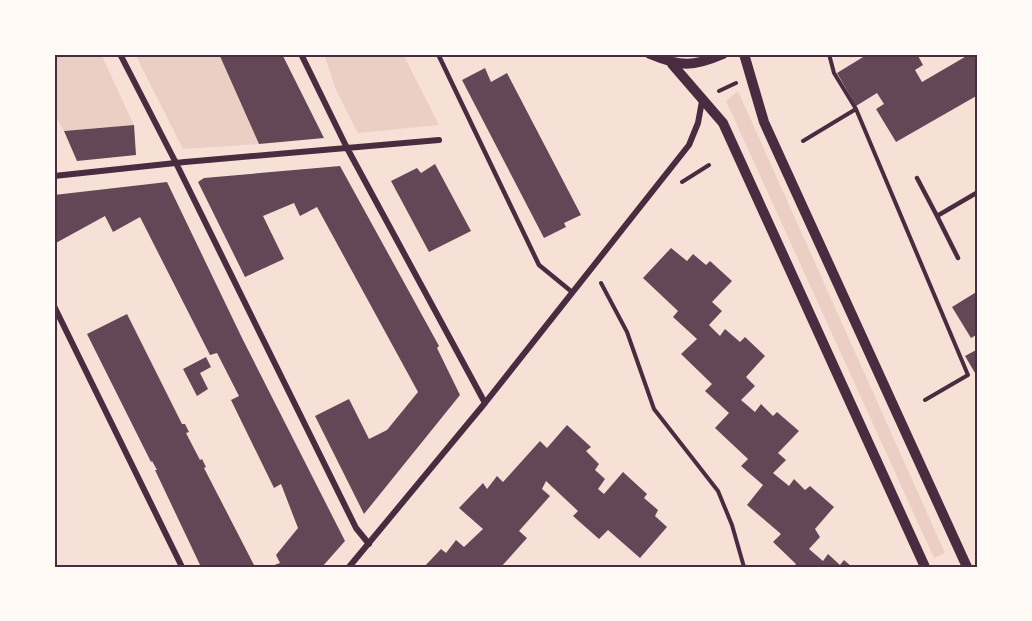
<svg xmlns="http://www.w3.org/2000/svg" width="1032" height="621" viewBox="0 0 1032 621" font-family="Arial,sans-serif">
	<style>
		.green { fill: #ebcfc5 }
		.building { fill: #644757 }
		.lines { fill: none; stroke-linecap: round; stroke-linejoin: round }
		.path { stroke: #4a2c40; stroke-width: 4 }
		.service { stroke: #4a2c40; stroke-width: 4.5 }
		.minor { stroke: #4a2c40; stroke-width: 6 }
		.tertiary { stroke: #4a2c40; stroke-width: 10 }
		.neatline { fill: none; stroke: #4a2c40; stroke-width: 2 }
	</style>
	<rect width="100%" height="100%" fill="#f7e1d7"/>
	<!-- green -->
	<path class="green" d="M54,54H101L134,125L64,131L54,113V91L56,90L54,87Z
		M135,54H219L259,144L183,149Z
		M324,54H403L439,125L358,133L336,90Z
		M738,91L945,553L934,558L726,101Z"/>
	<!-- building -->
	<path class="building" d="M219,54H282L324,138L259,144Z
		M868,54H917L923,65L915,70L922,82L970,54H978V95L896,142L876,109L884,104L877,93L856,106L837,73Z
		M485,68L491,82L507,73L581,215L564,223L566,227L544,238L462,80Z
		M134,125L136,155L77,161L64,131Z
		M435,164L471,231L429,252L391,181L417,168L421,173Z
		M340,166L439,346L437,348L460,395L364,514L315,416L349,399L369,439L387,430L418,392L317,207L300,216L294,203L263,216L284,259L245,277L198,182L204,178Z
		M167,182L243,340L345,541L322,567H269L280,563L276,555L298,528L281,484L274,488L231,400L239,396L217,353L210,355L140,217L113,232L105,216L54,244V195Z
		M671,248L687,261L693,254L706,265L710,261L732,281L712,302L722,311L709,325L720,336L725,329L740,342L745,337L765,356L746,377L755,386L741,400L755,412L761,404L773,416L777,412L799,431L778,453L786,460L773,473L789,486L794,479L805,490L810,486L834,507L815,529L820,537L809,549L823,561L828,554L840,565L844,560L852,567H794L796,564L773,542L781,534L747,505L763,485L741,466L748,459L715,428L729,413L705,391L712,384L681,354L697,339L673,317L678,311L643,278Z
		M978,291V334L971,338L952,307Z
		M127,314L182,424H185L189,432L186,433L200,460L202,459L206,467L204,468L255,567H201L155,470H157L152,461L151,462L87,334Z
		M978,349V378L965,356Z
		M206,357L211,367L200,373L208,389L197,396L183,369Z
		M567,425L591,447L586,451L599,464L595,470L605,479L598,489L604,494L623,472L647,494L644,498L658,510L655,516L667,527L640,558L608,530L599,539L573,516L578,511L546,481L542,489L550,496L519,531L527,538L501,567H424L441,549L446,553L456,540L464,547L483,529L459,508L483,483L487,489L497,476L503,482L540,441L547,448Z"/>
	<g class="lines">
		<!-- path -->
		<path class="path" d="M829,54L834,73L856,109L968,375L925,400
			M719,91L736,83
			M803,141L856,109
			M682,182L709,165
			M601,283L627,332L654,409L718,491L732,525L744,567"/>
		<!-- service -->
		<path class="service" d="M438,54L539,265L572,292
			M917,178L937,216L978,192
			M937,216L958,258"/>
		<!-- minor -->
		<path class="minor" d="M120,54L176,163L356,528L369,544
			M301,54L347,148L485,403
			M54,176L185,162L439,140
			M54,306L182,567
			M349,567L485,403L689,145L698,123L702,101"/>
		<!-- tertiary -->
		<path class="tertiary" d="M650,54C681,67 693,67 723,54
			M744,54L764,122L967,567
			M672,64L723,123L925,567"/>
	</g>
	<!-- border -->
	<rect width="1032" height="621" fill="none" stroke="#fffaf5" stroke-width="111"/>
	<rect x="56" y="56" width="920" height="510" class="neatline"/>
</svg>
